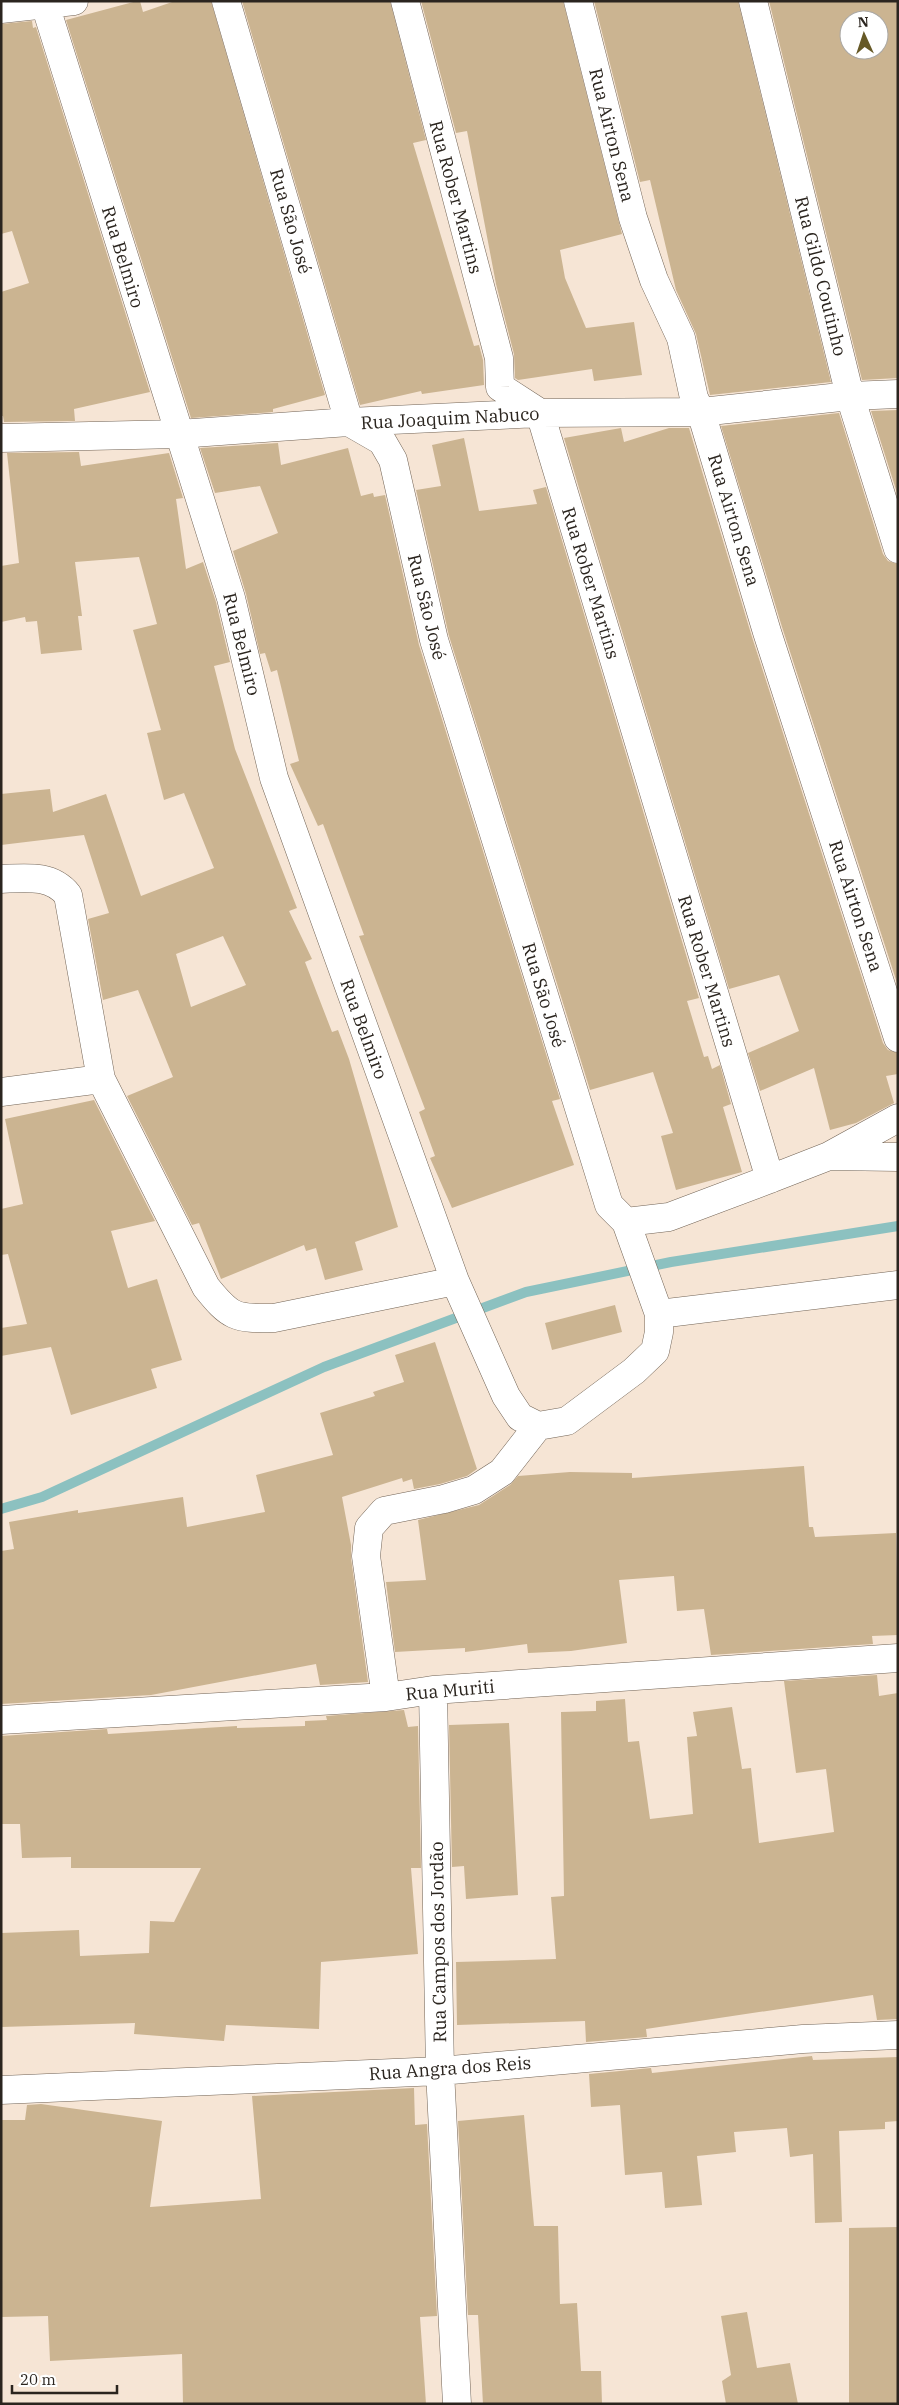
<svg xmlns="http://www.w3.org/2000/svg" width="899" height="2405" viewBox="0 0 899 2405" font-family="'IBM Plex Serif',serif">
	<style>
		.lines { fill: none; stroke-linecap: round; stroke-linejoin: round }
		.stream { stroke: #8cc1c0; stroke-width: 10 }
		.building { fill: #cbb491; fill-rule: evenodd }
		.minor-casing { stroke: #726456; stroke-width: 29 }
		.minor { stroke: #fff; stroke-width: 28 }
		.labels { text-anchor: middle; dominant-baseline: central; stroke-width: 4.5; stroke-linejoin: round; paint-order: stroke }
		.street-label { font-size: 18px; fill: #2b251f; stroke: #fff }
	</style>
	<rect width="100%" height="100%" fill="#f6e5d5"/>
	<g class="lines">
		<!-- stream -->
		<path class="stream" d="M1,1509L42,1497L324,1367L526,1292L671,1262L898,1226"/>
	</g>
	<!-- building -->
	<path class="building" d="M137,1H140L143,12L175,1H211L325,395L273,409V412L191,418L66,20Z
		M242,1H390L426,140L413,143L474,346L479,345L483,360L484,385L422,394L421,391L360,405Z
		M421,1H563L622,234L560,250L565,278L586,328L634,322L642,375L594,381L592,369L518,380L515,378L514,354L496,284L467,131L456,133Z
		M594,1H738L831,382L710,395L696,334L676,290L650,180L640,182Z
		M769,1H898V378L862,380ZM849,20H879V50H849Z
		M32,21L33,28L36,27L150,392L74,409L75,421L4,422L3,416H1V292L29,283L12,231L1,234V24Z
		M898,410V496L871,411Z
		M839,413L883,554L888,561L898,564V986L782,627L721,426Z
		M621,428L624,442L669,428H689L752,637L883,1043L888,1050L898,1053V1074L886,1076L894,1103L856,1123L830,1130L814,1068L760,1091L748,1053L799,1031L779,975L729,989L564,438Z
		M464,438L479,511L537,504L533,490L546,487L699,998L687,1001L704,1057L708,1056L712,1069L720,1065L731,1104L723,1107L742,1172L676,1190L661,1136L673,1133L653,1072L590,1090L449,636L416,490L441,486L432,445Z
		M278,443L281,465L348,448L361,496L373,493L374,497L385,495L419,645L560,1099L552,1101L574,1165L452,1208L430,1158L435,1156L419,1112L425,1109L359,936L364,935L323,824L318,826L290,764L299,761L277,670L271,672L265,653L260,654L246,594L233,551L278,533L260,486L215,493L200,448Z
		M79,452L81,466L169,453L183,498L176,499L186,569L203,562L216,602L230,662L214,666L235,749L297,908L289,911L312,959L305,962L332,1032L338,1030L349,1059L398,1227L355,1242L363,1270L325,1280L316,1248L306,1251L304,1245L221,1279L199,1223L192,1225L127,1096L173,1077L138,990L103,1000L88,919L109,913L84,835L1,845V794L50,789L53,812L106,794L141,896L214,868L184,793L164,800L147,733L161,730L133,630L157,624L139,557L75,562L82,616H78L82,650L41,654L37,621L26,622L25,617L1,622V566L19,563L7,453ZM223,936L246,985L191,1007L176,954Z
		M94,1100L155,1221L111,1231L128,1288L157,1279L182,1360L151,1369L157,1388L71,1415L51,1347L1,1356V1328L27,1324L8,1254L1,1255V1209L23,1204L5,1119Z
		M615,1305L622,1332L552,1350L545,1323Z
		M435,1342L477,1469L467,1476L440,1484L414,1489L412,1479L403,1482L402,1478L342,1497L351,1545V1558L368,1682L320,1685L316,1664L151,1695L1,1704V1551L14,1549L9,1522L78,1510V1513L183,1497L187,1527L265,1512L256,1475L333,1455L320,1413L375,1396L373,1392L404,1382L395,1355Z
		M804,1466L809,1527H813L815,1537L896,1533L898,1635L872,1636L873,1644L711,1655L704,1609L677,1611L674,1576L619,1580L627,1643L571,1651L528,1653L527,1644L465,1652V1648L395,1652L386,1582L426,1580L418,1520L479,1505L510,1485L518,1476L570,1472L632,1473V1478Z
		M877,1675L879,1696L898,1693V2019L877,2020L873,1995L646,2029L647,2037L586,2042L585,2021L457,2025L456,1962L556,1959L551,1897L564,1896L561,1712L596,1711V1701L625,1699L628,1742L639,1741L650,1819L693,1814L687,1737L697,1736L693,1712L732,1707L742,1769L751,1768L759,1843L834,1832L826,1769L796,1773L784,1681Z
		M404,1710L408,1727L418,1726L421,1868H411L418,1954L321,1962L319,2029L226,2025L224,2041L134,2034L135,2023L1,2027V1933L79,1930L80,1956L149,1953L150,1921L174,1922L201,1868H71V1857L22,1858L20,1824H1V1736L107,1729L108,1734L237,1726V1728L305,1726V1721L327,1720L326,1716Z
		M509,1723L518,1895L466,1899L464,1866L452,1867L449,1725Z
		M812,2056L813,2060L898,2057V2121L885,2122V2129L839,2131L842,2222L815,2223L813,2154L790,2157L787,2128L734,2132L736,2152L697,2156L702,2205L665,2208L662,2172L625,2175L620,2105L591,2107L589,2074L651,2068L652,2073Z
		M414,2088L415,2125L427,2124L437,2316L420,2317L426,2404H183L182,2354L50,2361L48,2316L1,2317V2120H25L27,2105L41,2104L162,2121L150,2207L261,2199L252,2096Z
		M524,2115L534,2226H558L560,2304L577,2303L581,2371H601L602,2404H483L478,2315H468L458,2121Z
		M898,2227V2403L849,2404V2228Z
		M747,2312L757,2368L790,2363L798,2404H726L722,2381L731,2375L721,2316Z"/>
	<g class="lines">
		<defs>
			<path id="minor" d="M44,1L231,598L274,778L455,1281L506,1396L520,1417L538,1426L567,1421L634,1371L655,1351L659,1332V1314L626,1222L609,1205L434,640L393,460L382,441L349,422L226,1
				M405,1L499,358L500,387L540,413L770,1179
				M578,1L633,218L654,280L681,338L694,398L701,412L767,632L898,1038
				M753,1L850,396L898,549
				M1,9L74,1
				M1,438L179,434L349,422L540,413L701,412L850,396L898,394
				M1,879C26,878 51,874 68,895L101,1079L206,1287C230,1317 235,1319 274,1318L455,1281
				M1,1092L101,1079
				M830,1156L898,1157
				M626,1222L669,1217L770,1179L829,1156L898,1118
				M659,1314L898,1285
				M433,1690L440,2071L457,2404
				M386,1697L366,1556L369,1528L384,1511L444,1499L474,1490L502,1472L538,1426
				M1,1720L386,1697L433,1690L898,1658
				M1,2090L440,2071L803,2039L898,2035"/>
		</defs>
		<!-- minor casing -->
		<use href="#minor" class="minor-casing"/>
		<!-- minor -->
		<use href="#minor" class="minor"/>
	</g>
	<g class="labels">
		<!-- street labels -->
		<g class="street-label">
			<text transform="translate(612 135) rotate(76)">Rua Airton Sena</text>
			<text transform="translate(456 197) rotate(75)">Rua Rober Martins</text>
			<text transform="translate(291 221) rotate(74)">Rua São José</text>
			<text transform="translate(123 257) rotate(73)">Rua Belmiro</text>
			<text transform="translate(821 276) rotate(76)">Rua Gildo Coutinho</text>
			<text transform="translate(450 418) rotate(-3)">Rua Joaquim Nabuco</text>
			<text transform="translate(734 520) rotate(73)">Rua Airton Sena</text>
			<text transform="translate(591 583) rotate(73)">Rua Rober Martins</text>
			<text transform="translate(427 607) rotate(76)">Rua São José</text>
			<text transform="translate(242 644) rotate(76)">Rua Belmiro</text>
			<text transform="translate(856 906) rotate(72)">Rua Airton Sena</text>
			<text transform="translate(707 971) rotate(73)">Rua Rober Martins</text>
			<text transform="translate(544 995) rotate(73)">Rua São José</text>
			<text transform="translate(364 1029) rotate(70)">Rua Belmiro</text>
			<text transform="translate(450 1690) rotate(-5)">Rua Muriti</text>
			<text transform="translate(438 1942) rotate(-91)">Rua Campos dos Jordão</text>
			<text transform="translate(450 2068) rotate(-4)">Rua Angra dos Reis</text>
		</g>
	</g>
	<!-- border -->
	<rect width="899" height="2405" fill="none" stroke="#2b251f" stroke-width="5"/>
	<!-- north arrow -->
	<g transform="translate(864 35) rotate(357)"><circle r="24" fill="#ffffff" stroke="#aaa8a5"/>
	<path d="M0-4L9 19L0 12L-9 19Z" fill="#665926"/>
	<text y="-8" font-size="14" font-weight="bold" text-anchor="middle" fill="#2b251f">N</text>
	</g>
	<!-- scale -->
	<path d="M12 2385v8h105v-8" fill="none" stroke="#2b251f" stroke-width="2.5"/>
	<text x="20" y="2385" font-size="15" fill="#2b251f" stroke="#ffffff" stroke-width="4" paint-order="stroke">20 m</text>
</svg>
